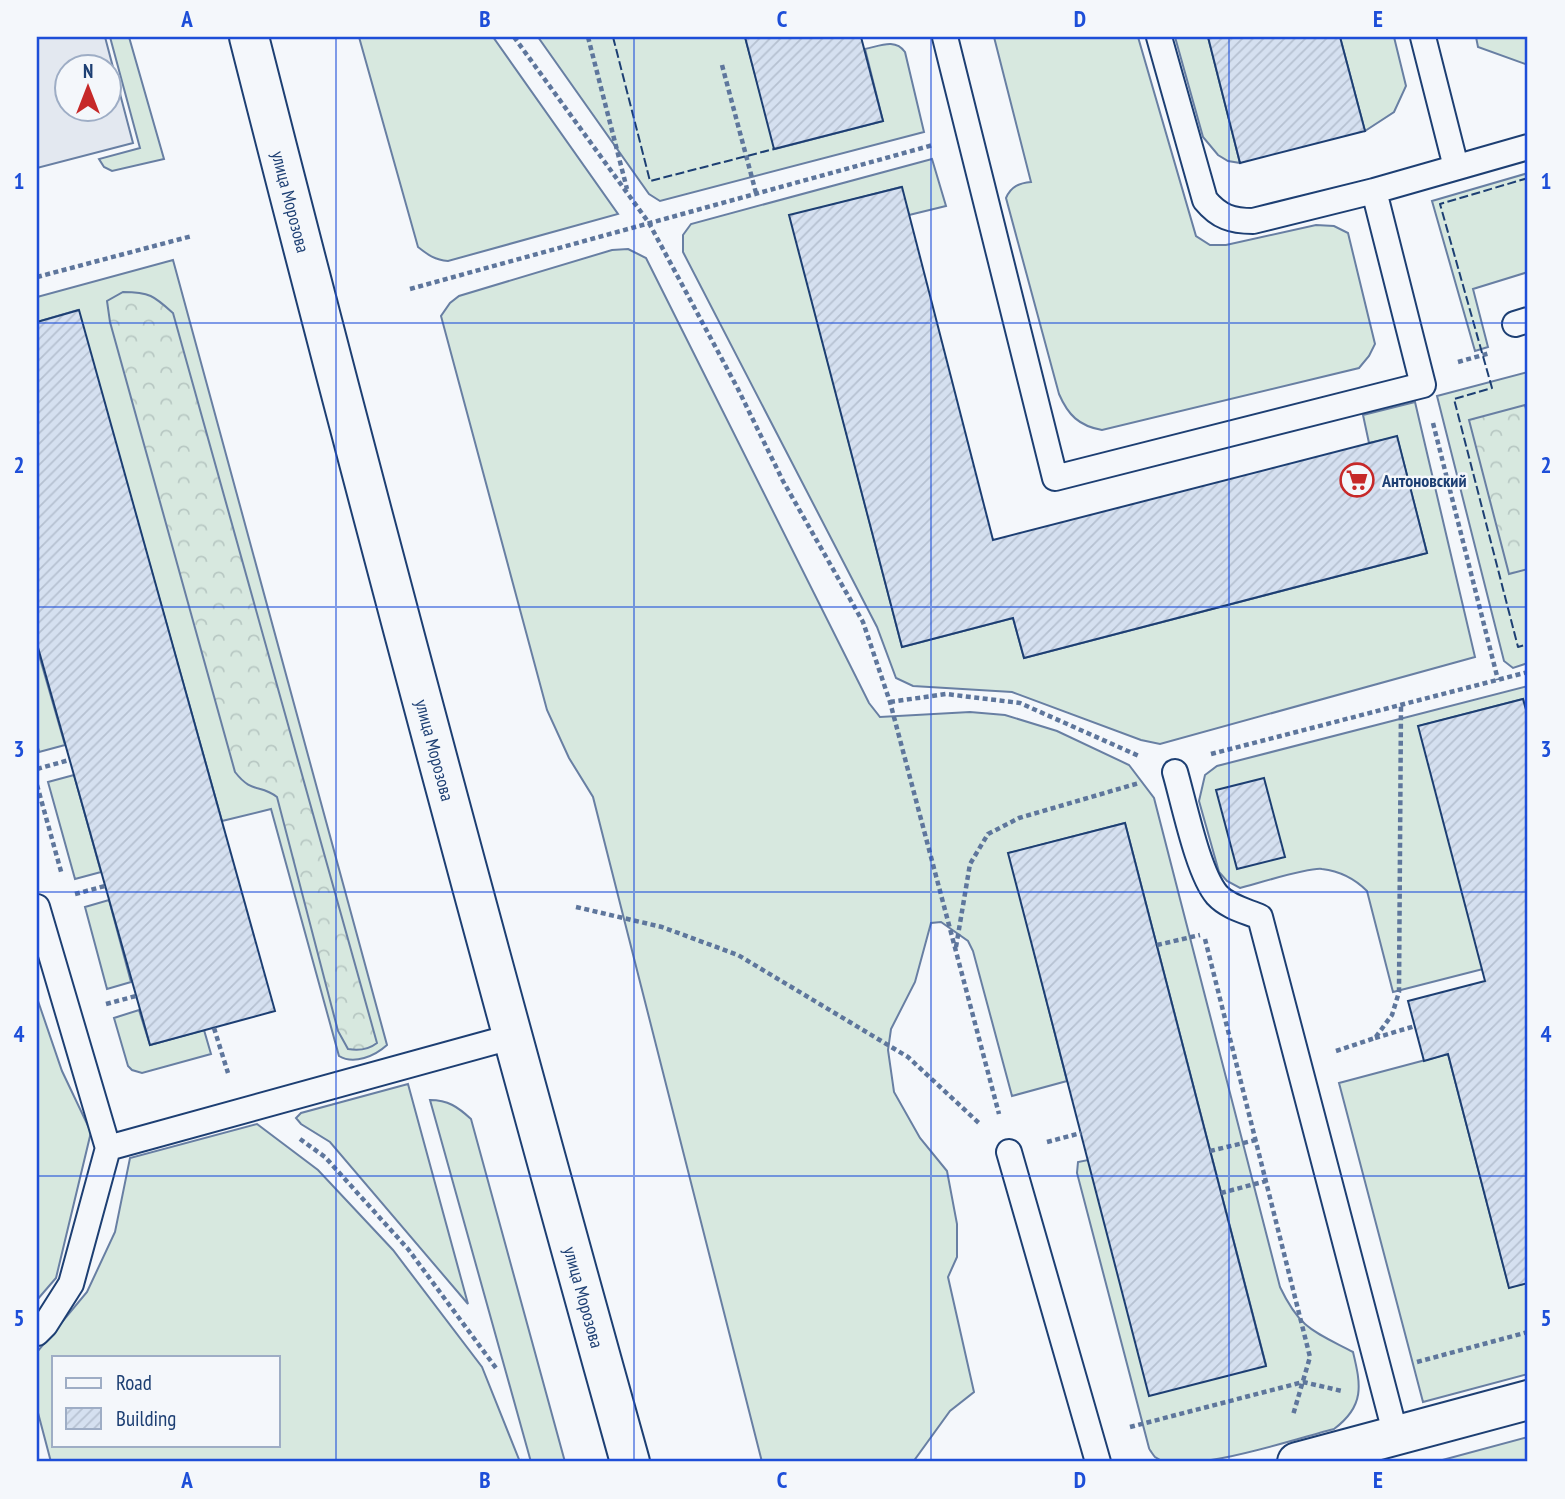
<svg xmlns="http://www.w3.org/2000/svg" width="1565" height="1499" viewBox="0 0 1565 1499" font-family="'PT Sans Narrow',sans-serif">
	<style>
		.grass { fill: #d7e8df; stroke: #687fa3; stroke-width: 2; fill-rule: evenodd }
		.forest { fill: url(#forest-crowns); stroke: #687fa3; stroke-width: 2 }
		.parking { fill: #e3e8f0; stroke: #687fa3; stroke-width: 2; fill-rule: evenodd }
		.building { fill: url(#building-hatch); stroke: #1d3f73; stroke-width: 2 }
		.lines { fill: none; stroke-linecap: round; stroke-linejoin: round }
		.service-casing { stroke: #1d3f73; stroke-width: 28 }
		.minor-casing { stroke: #1d3f73; stroke-width: 42 }
		.primary-casing { stroke: #1d3f73; stroke-width: 42 }
		.path { stroke: #5e769c; stroke-width: 4.5; stroke-dasharray: 5 3.5; stroke-linecap: butt }
		.service { stroke: #f4f7fb; stroke-width: 24 }
		.minor { stroke: #f4f7fb; stroke-width: 38 }
		.primary { stroke: #f4f7fb; stroke-width: 38 }
		.fence { stroke: #1d3f73; stroke-width: 2; stroke-dasharray: 9 3.5; stroke-linecap: butt }
		.grid { fill: none; stroke: #1d4ed8; stroke-width: 2; stroke-opacity: 0.55 }
		.labels { text-anchor: middle; dominant-baseline: central; stroke-width: 5; stroke-linejoin: round; paint-order: stroke }
		.street-label { font-size: 18px; fill: #1d3f73; stroke: #f4f7fb }
		.poi-label { font-size: 18px; font-weight: bold; fill: #1d3f73; stroke: #f4f7fb; text-anchor: start }
		.neatline { fill: none; stroke: #1d4ed8; stroke-width: 2.5 }
		.grid-label { font-size: 23px; text-anchor: middle; font-weight: bold; fill: #1d4ed8 }
	</style>
	<defs>
		<pattern id="forest-crowns" width="20" height="18" patternUnits="userSpaceOnUse" patternTransform="scale(1.75)"><rect width="20" height="18" fill="#d7e8df"/><path d="M2 6a3 3 0 1 1 6 0M12 15a3 3 0 1 1 6 0" fill="none" stroke="#b8c8c3"/></pattern>
		<pattern id="building-hatch" width="6" height="6" patternUnits="userSpaceOnUse" patternTransform="scale(1.75)"><rect width="6" height="6" fill="#d5e0f0"/><path d="M-1 1l2-2M0 6l6-6M5 7l2-2" fill="none" stroke="#b6c1d1"/></pattern>
	</defs>
	<rect width="100%" height="100%" fill="#f4f7fb"/>
	<!-- grass -->
	<path class="grass" d="M110,37H129L164,159L112,171L104,167L99,159L140,148Z
		M359,37H493L618,214L448,261C435,260 428,255 418,247Z
		M538,37H745L775,149L883,121L865,49C880,46 895,38 905,52L924,132L660,201L649,194Z
		M994,37H1138L1196,236L1210,245H1226L1316,225L1334,226L1348,233L1375,344L1369,356L1359,368L1102,430C1079,426 1068,415 1059,394L1006,198C1011,186 1020,183 1031,182Z
		M1175,37H1208L1240,163L1228,161L1218,155L1203,137Z
		M1340,37H1394L1406,86L1394,112L1365,131Z
		M1476,37H1528V65L1478,47Z
		M932,159L946,206L909,215L901,187L790,216L902,647L1013,618L1024,658L1427,553L1397,437L1369,443L1363,415L1415,402L1475,657L1160,744L1141,740L1012,692L913,686L896,678L877,627L683,252V235L691,224Z
		M1528,173V272L1473,289L1488,347L1475,351L1432,201Z
		M628,249L646,258L869,703L880,717L970,712L1005,715L1057,731L1129,765L1154,798L1280,1287C1300,1329 1313,1331 1353,1352C1361,1385 1365,1406 1334,1429C1301,1437 1181,1478 1155,1457C1154,1456 1149,1449 1149,1448L1077,1173L1078,1162L1088,1160L1266,1365L1125,823L1009,853L1067,1081L1012,1096L973,951L968,941L941,922L931,923L915,982L891,1029L888,1050L894,1092L920,1138L947,1171L957,1224V1257L948,1277L974,1392L950,1411L913,1462H762L593,797L569,758L547,710L441,316L450,303L459,296L612,250Z
		M173,260L387,1045C375,1056 354,1065 339,1056L271,809L222,821L78,310L37,322V297Z
		M1528,372V663L1513,668L1504,661L1437,396Z
		M37,648L65,745L39,752L37,744Z
		M1528,686V717L1523,699L1419,726L1483,969L1393,992L1367,891C1355,879 1339,871 1322,869C1309,867 1256,884 1240,888L1227,881L1219,872L1199,801L1205,775L1217,766Z
		M74,775L101,872L75,879L48,782Z
		M109,900L131,982L107,989L85,907Z
		M37,998L62,1071L91,1132L56,1278L37,1300Z
		M139,1010L150,1045L204,1030L211,1054L142,1073L132,1070L128,1066L114,1018Z
		M1448,1054L1509,1287L1528,1283V1374L1423,1402L1339,1083Z
		M408,1084L468,1304L330,1142L301,1124L296,1118L301,1113Z
		M430,1100C448,1100 458,1107 471,1119L565,1462H531Z
		M257,1124L318,1170L393,1250L482,1367L520,1462H51L37,1409V1352L87,1292L115,1232L130,1158ZM54,1357H278V1445H54Z
		M1528,1437V1462H1435Z"/>
	<!-- forest -->
	<path class="forest" d="M123,292C150,292 154,296 173,313L377,1043C368,1050 359,1051 348,1049L338,1031L277,797C260,784 252,794 235,772L110,322L107,301Z
		M1525,405L1528,417V569L1509,574L1469,420Z"/>
	<!-- parking -->
	<path class="parking" d="M37,37H105L133,143L37,168ZM66,66H108V108H66Z"/>
	<!-- building -->
	<path class="building" d="M745,37H861L883,121L774,149Z
		M1208,37H1340L1365,131L1240,163Z
		M902,187L993,540L1397,436L1427,553L1024,658L1013,618L902,647L789,215Z
		M79,310L275,1011L150,1045L37,644V322Z
		M1523,699L1528,717V1283L1509,1288L1448,1054L1424,1061L1408,1001L1485,981L1418,726Z
		M1264,778L1285,857L1237,869L1216,790Z
		M1125,823L1266,1366L1149,1396L1008,853Z"/>
	<g class="lines">
		<defs>
			<path id="service" d="M945,37L1055,478L1423,385L1374,191
				M1159,37L1205,200C1219,217 1232,221 1253,221L1374,191L1528,147
				M1423,37L1456,167
				M1515,324L1528,320
				M1175,772C1184,803 1198,873 1217,895C1228,907 1246,911 1260,917L1396,1436
				M37,907L108,1148L71,1284L45,1325L37,1333
				M108,1148L511,1037
				M1009,1152L1098,1462"/>
			<path id="minor" d="M1297,1462L1528,1400"/>
			<g id="primary">
				<path id="s1" d="M249,37C370,513 498,989 630,1462"/>
			</g>
		</defs>
		<!-- service casing -->
		<use href="#service" class="service-casing"/>
		<!-- minor casing -->
		<use href="#minor" class="minor-casing"/>
		<!-- primary casing -->
		<use href="#primary" class="primary-casing"/>
		<!-- path -->
		<path class="path" d="M514,37L649,223L738,389L783,481L863,622L890,702L999,1114
			M588,37L627,189
			M722,65L756,193
			M37,277L192,236
			M410,289L933,145
			M1458,362L1490,353
			M1433,423L1498,680
			M890,702L946,694L1020,703L1139,756
			M1211,754L1528,672
			M37,769L69,760
			M37,785L62,875
			M75,894L105,886
			M576,907L662,927L738,955L908,1057L981,1125
			M1205,939L1310,1357L1293,1415
			M1157,945L1200,935
			M956,947L970,864L988,834L1019,818L1139,783
			M106,1004L136,996
			M214,1028L228,1073
			M1375,1038L1415,1026
			M1336,1051L1375,1038L1392,1015L1399,992L1401,705
			M300,1139L325,1157L408,1249L496,1368
			M1047,1142L1081,1133
			M1210,1151L1256,1140
			M1221,1193L1266,1181
			M1417,1362L1528,1332
			M1130,1427L1303,1382L1342,1391
			M519,1462L522,1461"/>
		<!-- service -->
		<use href="#service" class="service"/>
		<!-- minor -->
		<use href="#minor" class="minor"/>
		<!-- primary -->
		<use href="#primary" class="primary"/>
		<!-- fence -->
		<path class="fence" d="M613,37L650,181L774,149
			M1528,178L1440,204L1492,388L1454,399L1518,647L1528,644"/>
	</g>
	<!-- grid -->
	<path class="grid" d="M336,37V1462M634,37V1462M931,37V1462M1229,37V1462M37,323H1528M37,607H1528M37,892H1528M37,1176H1528"/>
	<!-- icons -->
	<defs>
		<symbol id="supermarket-ring" viewBox="-11 -11 22 22"><circle r="9.5" fill="#f4f7fb" stroke="#c62828" stroke-width="1.5"/><path d="M-6-5.5h2.5l.6 2H6L4.5 2H-2.5L-4.4-4H-6ZM-1.5 3.2a1.3 1.3 0 1 0 .1 0ZM3 3.2a1.3 1.3 0 1 0 .1 0Z" fill="#c62828"/></symbol>
	</defs>
	<g fill-rule="evenodd">
		<use href="#supermarket-ring" x="1338" y="461" width="38" height="38"/>
	</g>
	<g class="labels">
		<!-- street labels -->
		<g class="street-label">
			<text stroke="none"><textPath href="#s1" startOffset="170">улица Морозова</textPath></text>
			<text stroke="none"><textPath href="#s1" startOffset="737">улица Морозова</textPath></text>
			<text stroke="none"><textPath href="#s1" startOffset="1304">улица Морозова</textPath></text>
		</g>
		<!-- poi labels -->
		<g class="poi-label">
			<text x="1382" y="480">Антоновский</text>
		</g>
	</g>
	<!-- border -->
	<rect width="1565" height="1499" fill="none" stroke="#f4f7fb" stroke-width="77"/>
	<!-- legend -->
	<rect x="52" y="1356" width="228" height="91" fill="#f4f7fb" stroke="#9eadc5" stroke-width="2"/>
	<rect x="66" y="1378" width="35" height="10" fill="#f4f7fb" stroke="#9eadc5" stroke-width="2"/>
	<text x="116" y="1390" font-size="21" fill="#1d3f73">Road</text>
	<rect x="66" y="1408" width="35" height="21" fill="url(#building-hatch)" stroke="#9eadc5" stroke-width="2"/>
	<text x="116" y="1426" font-size="21" fill="#1d3f73">Building</text>
	<!-- north arrow -->
	<g transform="translate(88 88)"><circle r="33" fill="#f4f7fb" stroke="#9eadc5" stroke-width="2"/>
	<path d="M0-5L12 26L0 18L-12 26Z" fill="#c62828"/>
	<text y="-10" font-size="19" font-weight="bold" text-anchor="middle" fill="#1d3f73">N</text>
	</g>
	<rect x="38" y="38" width="1488" height="1422" class="neatline"/>
	<g class="grid-label">
		<text x="187" y="27">A</text>
		<text x="485" y="27">B</text>
		<text x="782" y="27">C</text>
		<text x="1080" y="27">D</text>
		<text x="1378" y="27">E</text>
		<text x="19" y="189">1</text>
		<text x="1546" y="189">1</text>
		<text x="19" y="473">2</text>
		<text x="1546" y="473">2</text>
		<text x="19" y="757">3</text>
		<text x="1546" y="757">3</text>
		<text x="19" y="1042">4</text>
		<text x="1546" y="1042">4</text>
		<text x="19" y="1326">5</text>
		<text x="1546" y="1326">5</text>
		<text x="187" y="1488">A</text>
		<text x="485" y="1488">B</text>
		<text x="782" y="1488">C</text>
		<text x="1080" y="1488">D</text>
		<text x="1378" y="1488">E</text>
	</g>
</svg>
